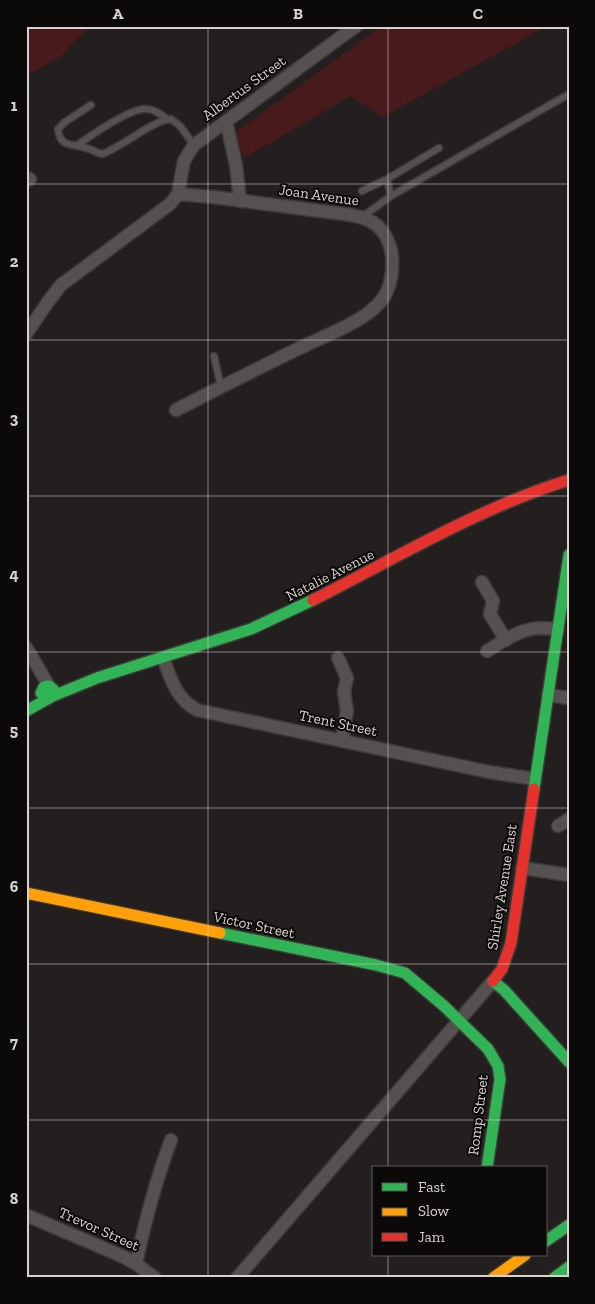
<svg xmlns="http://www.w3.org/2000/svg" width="595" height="1304" viewBox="0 0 595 1304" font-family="'Zilla Slab',serif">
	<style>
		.green { fill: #471a1c }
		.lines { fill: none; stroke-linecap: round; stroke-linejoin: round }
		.lane-casing { stroke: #3d3939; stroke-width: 9 }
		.street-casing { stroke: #3d3939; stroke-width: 15 }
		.fast-casing { stroke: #3d3939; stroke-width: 14 }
		.slow-casing { stroke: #3d3939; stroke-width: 14 }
		.jam-casing { stroke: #3d3939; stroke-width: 14 }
		.lane { stroke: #555151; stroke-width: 6 }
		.street { stroke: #555151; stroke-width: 12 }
		.fast { stroke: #30b455; stroke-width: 11 }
		.slow { stroke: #ff9f0a; stroke-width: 11 }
		.jam { stroke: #e5322d; stroke-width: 11 }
		.grid { fill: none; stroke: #d7d2d1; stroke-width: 1; stroke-opacity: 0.55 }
		.labels { text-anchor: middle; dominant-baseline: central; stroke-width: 4; stroke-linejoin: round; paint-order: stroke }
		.street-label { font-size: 15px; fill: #d7d2d1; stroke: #0c0909 }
		.neatline { fill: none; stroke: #d7d2d1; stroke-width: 2 }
		.grid-label { font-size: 16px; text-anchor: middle; font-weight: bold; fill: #d7d2d1 }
	</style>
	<rect width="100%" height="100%" fill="#241f1f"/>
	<!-- green -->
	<path class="green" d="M26,26H85L87,29L60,57L26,76Z
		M382,26H547L383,117L351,96L244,158L233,134Z"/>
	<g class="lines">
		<defs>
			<path id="lane" d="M91,105L65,122L58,129C60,149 74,143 86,148C92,149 96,153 102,154C122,147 153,120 171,119L180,126L194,145
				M76,146C90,136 130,108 146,109C154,109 161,114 167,119
				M362,191L387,179
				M391,196L387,179L439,148
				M362,217L391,196L569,94
				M214,356L221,387"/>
			<path id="street" d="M226,121L236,165L240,201
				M26,181L30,179
				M26,334L50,299L61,285L170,204L178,194L184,161L194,145L356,26
				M176,410C219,388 262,366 306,345C329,334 365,321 381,301C392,288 394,266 391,250C385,227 373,219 351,215L213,197L178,194
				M482,582L493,601L490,614L506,640
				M26,647L49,686
				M487,651C512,636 527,623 558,630
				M163,658C171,679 176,699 197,710L489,772L535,779
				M338,658L347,678L344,692L347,711L342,741
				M548,695L569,698
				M558,826L569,819
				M522,868L569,875
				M26,1215L124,1257L136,1264L155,1278
				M136,1264C145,1221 156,1180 171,1140
				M237,1278L493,981"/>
			<path id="fast" d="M53,696L97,678L251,629L313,600
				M26,711L53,696L54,690L49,686L44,687L41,693L48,699
				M534,789L569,555
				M220,933L376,965L405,973L444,1006L488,1049L498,1066L500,1079L487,1168
				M493,981L504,990L569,1062
				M546,1241L569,1225
				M554,1278L569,1267"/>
			<path id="slow" d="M26,893L220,933
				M493,1278L525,1255"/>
			<path id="jam" d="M313,600C396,558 481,507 569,480
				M493,981L502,969L511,943L534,789"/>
		</defs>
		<!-- lane casing -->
		<use href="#lane" class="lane-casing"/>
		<!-- street casing -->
		<use href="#street" class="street-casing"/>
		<!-- fast casing -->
		<use href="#fast" class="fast-casing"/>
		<!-- slow casing -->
		<use href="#slow" class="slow-casing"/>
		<!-- jam casing -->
		<use href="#jam" class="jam-casing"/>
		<!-- lane -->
		<use href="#lane" class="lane"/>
		<!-- street -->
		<use href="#street" class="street"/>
		<!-- fast -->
		<use href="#fast" class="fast"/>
		<!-- slow -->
		<use href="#slow" class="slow"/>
		<!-- jam -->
		<use href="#jam" class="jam"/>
	</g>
	<!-- grid -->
	<path class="grid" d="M208,26V1278M388,26V1168M26,184H569M26,340H569M26,496H569M26,652H569M26,808H569M26,964H569M26,1120H569M388,1255V1278"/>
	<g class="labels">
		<!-- street labels -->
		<g class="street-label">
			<text transform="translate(244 88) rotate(-36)">Albertus Street</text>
			<text transform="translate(319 195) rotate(8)">Joan Avenue</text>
			<text transform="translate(330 575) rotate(-27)">Natalie Avenue</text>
			<text transform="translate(338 723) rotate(12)">Trent Street</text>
			<text transform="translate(502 887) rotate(-81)">Shirley Avenue East</text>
			<text transform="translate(254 925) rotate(12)">Victor Street</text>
			<text transform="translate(478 1115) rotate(-83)">Romp Street</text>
			<text transform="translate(99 1229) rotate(24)">Trevor Street</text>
		</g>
	</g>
	<!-- border -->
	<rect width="595" height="1304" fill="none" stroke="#0c0909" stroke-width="55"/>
	<!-- legend -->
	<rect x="372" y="1166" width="175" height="90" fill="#0c0909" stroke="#5d5959"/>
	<rect x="382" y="1183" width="25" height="8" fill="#30b455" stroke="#5d5959"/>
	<text x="418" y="1192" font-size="15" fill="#d7d2d1">Fast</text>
	<rect x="382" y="1208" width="25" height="8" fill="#ff9f0a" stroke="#5d5959"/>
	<text x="418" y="1216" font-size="15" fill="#d7d2d1">Slow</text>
	<rect x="382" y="1233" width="25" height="8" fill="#e5322d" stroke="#5d5959"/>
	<text x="418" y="1242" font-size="15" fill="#d7d2d1">Jam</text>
	<rect x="28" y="28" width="540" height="1248" class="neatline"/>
	<g class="grid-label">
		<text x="118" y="19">A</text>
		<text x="298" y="19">B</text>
		<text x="478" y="19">C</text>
		<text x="14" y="111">1</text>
		<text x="14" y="267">2</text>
		<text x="14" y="424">3</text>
		<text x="14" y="580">4</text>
		<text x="14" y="736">5</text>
		<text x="14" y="892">6</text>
		<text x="14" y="1048">7</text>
		<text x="14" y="1204">8</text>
	</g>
</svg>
